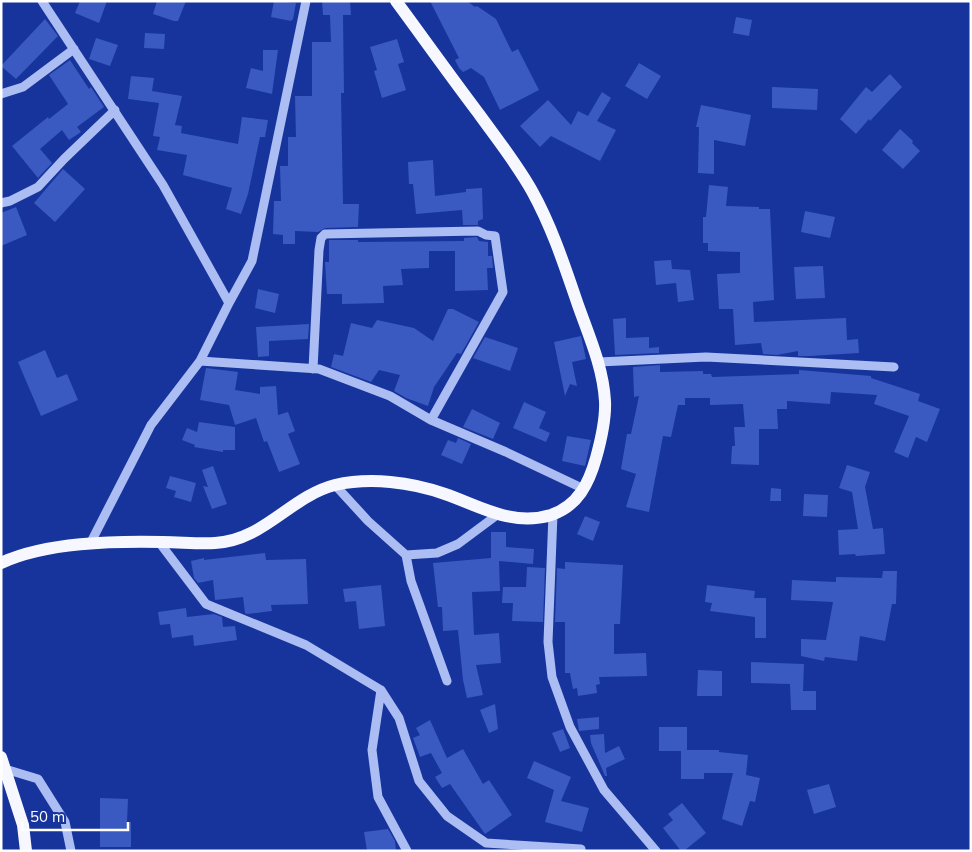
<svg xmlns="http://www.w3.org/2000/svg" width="972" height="852" viewBox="0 0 972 852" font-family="Mulish,sans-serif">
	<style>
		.building { fill: #3a5ac1 }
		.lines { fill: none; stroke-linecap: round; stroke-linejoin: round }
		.minor { stroke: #abbdf3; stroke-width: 9 }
		.major { stroke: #f7f8ff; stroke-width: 12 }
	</style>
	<rect width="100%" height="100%" fill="#16349b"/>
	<!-- building -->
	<path class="building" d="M80,1H107L99,23L75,13Z
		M157,1H186L178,21H174L153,14Z
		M274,1L296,3L293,19L291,21L271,17Z
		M322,1H350L351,15H343L344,93H341L343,204H359L358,227L325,228L318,232L295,231V244H283V235L273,234L274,201H281L280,166H288V137H296L295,96H312V42H331L330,15H323Z
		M430,1H467L475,7L477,6L496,19L512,52L518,49L539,90L500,110L484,77L471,68L463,72L459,68L455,60L459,58Z
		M736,17L752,20L749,36L733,33Z
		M45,19L58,36L16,79L1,66Z
		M145,33L165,34L164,49L144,48Z
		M96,38L118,45L110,66L89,59Z
		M397,39L404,62L398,64L406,90L382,98L374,71L377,70L370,47Z
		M263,50H278L272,94L246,88L251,68L263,71Z
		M70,60L89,89L91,87L104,107L77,127L81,132L69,140L62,130L40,149L52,163L38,178L12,146L48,117L49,119L68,104L49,75Z
		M639,63L661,76L647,99L625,86Z
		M890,74L902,87L870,121L869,119L856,134L840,119L866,87L872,92Z
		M131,76L154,78L152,91L182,96L175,125L182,126L181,133L238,144L242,117L268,120L265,137H260L248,194L241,214L226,209L232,188L183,175L187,155L157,150L160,137L153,136L159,103L128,99Z
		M772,87L818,89L817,110L772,108Z
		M602,92L611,98L597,121L616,130L600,161L551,136L540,147L520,126L548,100L571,125L578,111L588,116Z
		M701,105L751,115L745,146L714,140V174L698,173L699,127H696Z
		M900,129L913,141L912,143L920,151L903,169L882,150Z
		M433,160L435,196L466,192V189L482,188L483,219L478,221V225H463L462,210L416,214L413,184H409L408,162Z
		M63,169L85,189L55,222L34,203Z
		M709,185L728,187L726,206L759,207V209H770L774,300L753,302L754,322L846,318L847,340L858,339L859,353L810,356H798V351L777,355L763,354L761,343L735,345L733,309H719L717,274L740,273V252L708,251V243H703V217H706Z
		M16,207L27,235L1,246V213Z
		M805,211L835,217L830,238L801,232Z
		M477,237L479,241L488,242V256H492L493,268H487L488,290L455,291V251H429V268L401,269L403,285L383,286L384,303L342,304V294H327L325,262H329V240H358V242L464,241V238Z
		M671,260L672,269L690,270L694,300L678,302L676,283L656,285L654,261Z
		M823,266L825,298L796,299L794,267Z
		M258,289L279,294L275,313L255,308Z
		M448,309H453L479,322L461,354L457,353L434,387L428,406L406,398L394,391L400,375L379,370L371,382L331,367L334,354L343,356L351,323L372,328L377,320L414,328L433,341Z
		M626,318V338L649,337V348L659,347V353L615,355L613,319Z
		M309,324L308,339L269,341V356L258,357L256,327Z
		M581,336L586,359L572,362L577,386L570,384L565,396L554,342Z
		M485,337L518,348L510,371L473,358Z
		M45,350L57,378L67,374L78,400L41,416L18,362Z
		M660,365V372L703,371V374H711L712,377L799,374V370L871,376V378L920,394L918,401L940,409L927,442L916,437L908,458L894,452L909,416L874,404L877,395L831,392L830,404L787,401V409H777L778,429H759V465L731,464L732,446H735L734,427H745L743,404L710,405V398H685V405H678L671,437L663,436L649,512L626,507L636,474L621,469L627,434H631L639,396L634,397L633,367Z
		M206,368L238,372L235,390L260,394V387L276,386L278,415L288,412L295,431L288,434L300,464L279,472L267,441L264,442L256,418L235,425L229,405L200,400Z
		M524,402L546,412L539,428L550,433L546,442L513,428Z
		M472,409L500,423L493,439L463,427Z
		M199,422L235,427V450H223V452L194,447L195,445L182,440L187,428L197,432Z
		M567,436L591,440L585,466L562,461Z
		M458,438L471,444L462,464L441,455L448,440L456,443Z
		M847,465L870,472L865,487L873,529L883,528L885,554L856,556L855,554L839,555L838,530L858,529L852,492L839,488Z
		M213,466L227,504L212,509L203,486L208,487L202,470Z
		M170,476L196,483L191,502L174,497L176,491L166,488Z
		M771,488L781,489V501H770Z
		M804,494L828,495L827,517L803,516Z
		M585,516L600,522L593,541L577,534Z
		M491,532H506V547L534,549L533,564L499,561L500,591L472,592L474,635L499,633L501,663L476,665L483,695L467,698L463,680L458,630L443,631L442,607H438L433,563L491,558Z
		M265,553L266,560L306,559L308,604L271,605L272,611L247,614L245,613L243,597L215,600L213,580L198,583L194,578L191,561L204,558V560Z
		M565,562L623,565L620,624H614V654L646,653L647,676L599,677L600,684L596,685L597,693L578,696L577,688L573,689L570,673H565V622H555L557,568L565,569Z
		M527,567L545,568L543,622L512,621L513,603H502L503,587H526Z
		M883,571H897L896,604H892L885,641L860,636L857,661L825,657L824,661L801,656V639L826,640L833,602L791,600L792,580L836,582V577L882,578Z
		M381,585L385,626L359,629L356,601L345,602L343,589Z
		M707,585L755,591L754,598H766V638H755V617L710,611L712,603L705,602Z
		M186,608L187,617L214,614L222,617L223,627L235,626L237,640L194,646L193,635L172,638L170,624L160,625L158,612Z
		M751,662L804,664L803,691H816V710H791L790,684L751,683Z
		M698,670L722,671V696H697Z
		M495,704L498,729L489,733L480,710Z
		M599,717V729L579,731L577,719Z
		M430,720L447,758L463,749L483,784L489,780L512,815L485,834L450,784L442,788L435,777L442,773L431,753L420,757L413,738L420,735L416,728Z
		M659,727H687V750H719V752L748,755L746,775L760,778L755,802L750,801L742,826L722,819L733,773H704V779H681V751H659Z
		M563,729L570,748L560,752L552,733Z
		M604,734L605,753L619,746L625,759L606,768L607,776H605L591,743L590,735Z
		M534,761L571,777L561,801L589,808L582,832L545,822L554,790L527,778Z
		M829,784L836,807L814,814L807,790Z
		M100,798L128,799L127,822H131V847H100Z
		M682,803L706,833L684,851H681L663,828L673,820L668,814Z
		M388,829L395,841L396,851H367L364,832Z"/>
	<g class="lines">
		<!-- minor -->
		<path class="minor" d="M42,1L163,185L229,303L200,361L151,425L90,544
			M1,94L23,87L74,49
			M1,203L10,201L38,187L64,159L115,110
			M229,303L252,261L306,1
			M200,361L319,369L390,396L431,420L506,452L584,489
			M599,362L706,357L894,367
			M313,369L319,250L321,238L325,234L478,231L486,235L495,236L503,292L431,420
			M335,485L368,521L406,555L411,581L447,681
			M553,514L548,642L552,677L570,727L604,790L656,851
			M159,542L206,604L306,645L381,690L399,718L419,781L447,816L486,843L581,849
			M406,555L437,553L458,544L497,515
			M381,690L372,750L378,797L407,851
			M5,769L38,779L65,822L71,851"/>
		<!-- major -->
		<path class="major" d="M1,563C46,542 114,541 163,542C180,542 198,544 215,543C263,541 291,496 335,485C370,477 411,482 445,494C480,506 512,527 551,515C578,506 589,483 596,458C601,440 606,420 605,401C603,367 589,336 578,305C565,267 552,227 532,191C517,164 497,139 479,114C451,77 424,39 396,1
			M1,757L23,825L26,851"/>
	</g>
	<!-- border -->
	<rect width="972" height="852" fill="none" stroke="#ffffff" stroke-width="5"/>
	<!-- scale -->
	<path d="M22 822v8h106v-8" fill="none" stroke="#ffffff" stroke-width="2.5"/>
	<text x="30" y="822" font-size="15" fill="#ffffff" stroke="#16349b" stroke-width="4" paint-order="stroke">50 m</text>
</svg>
